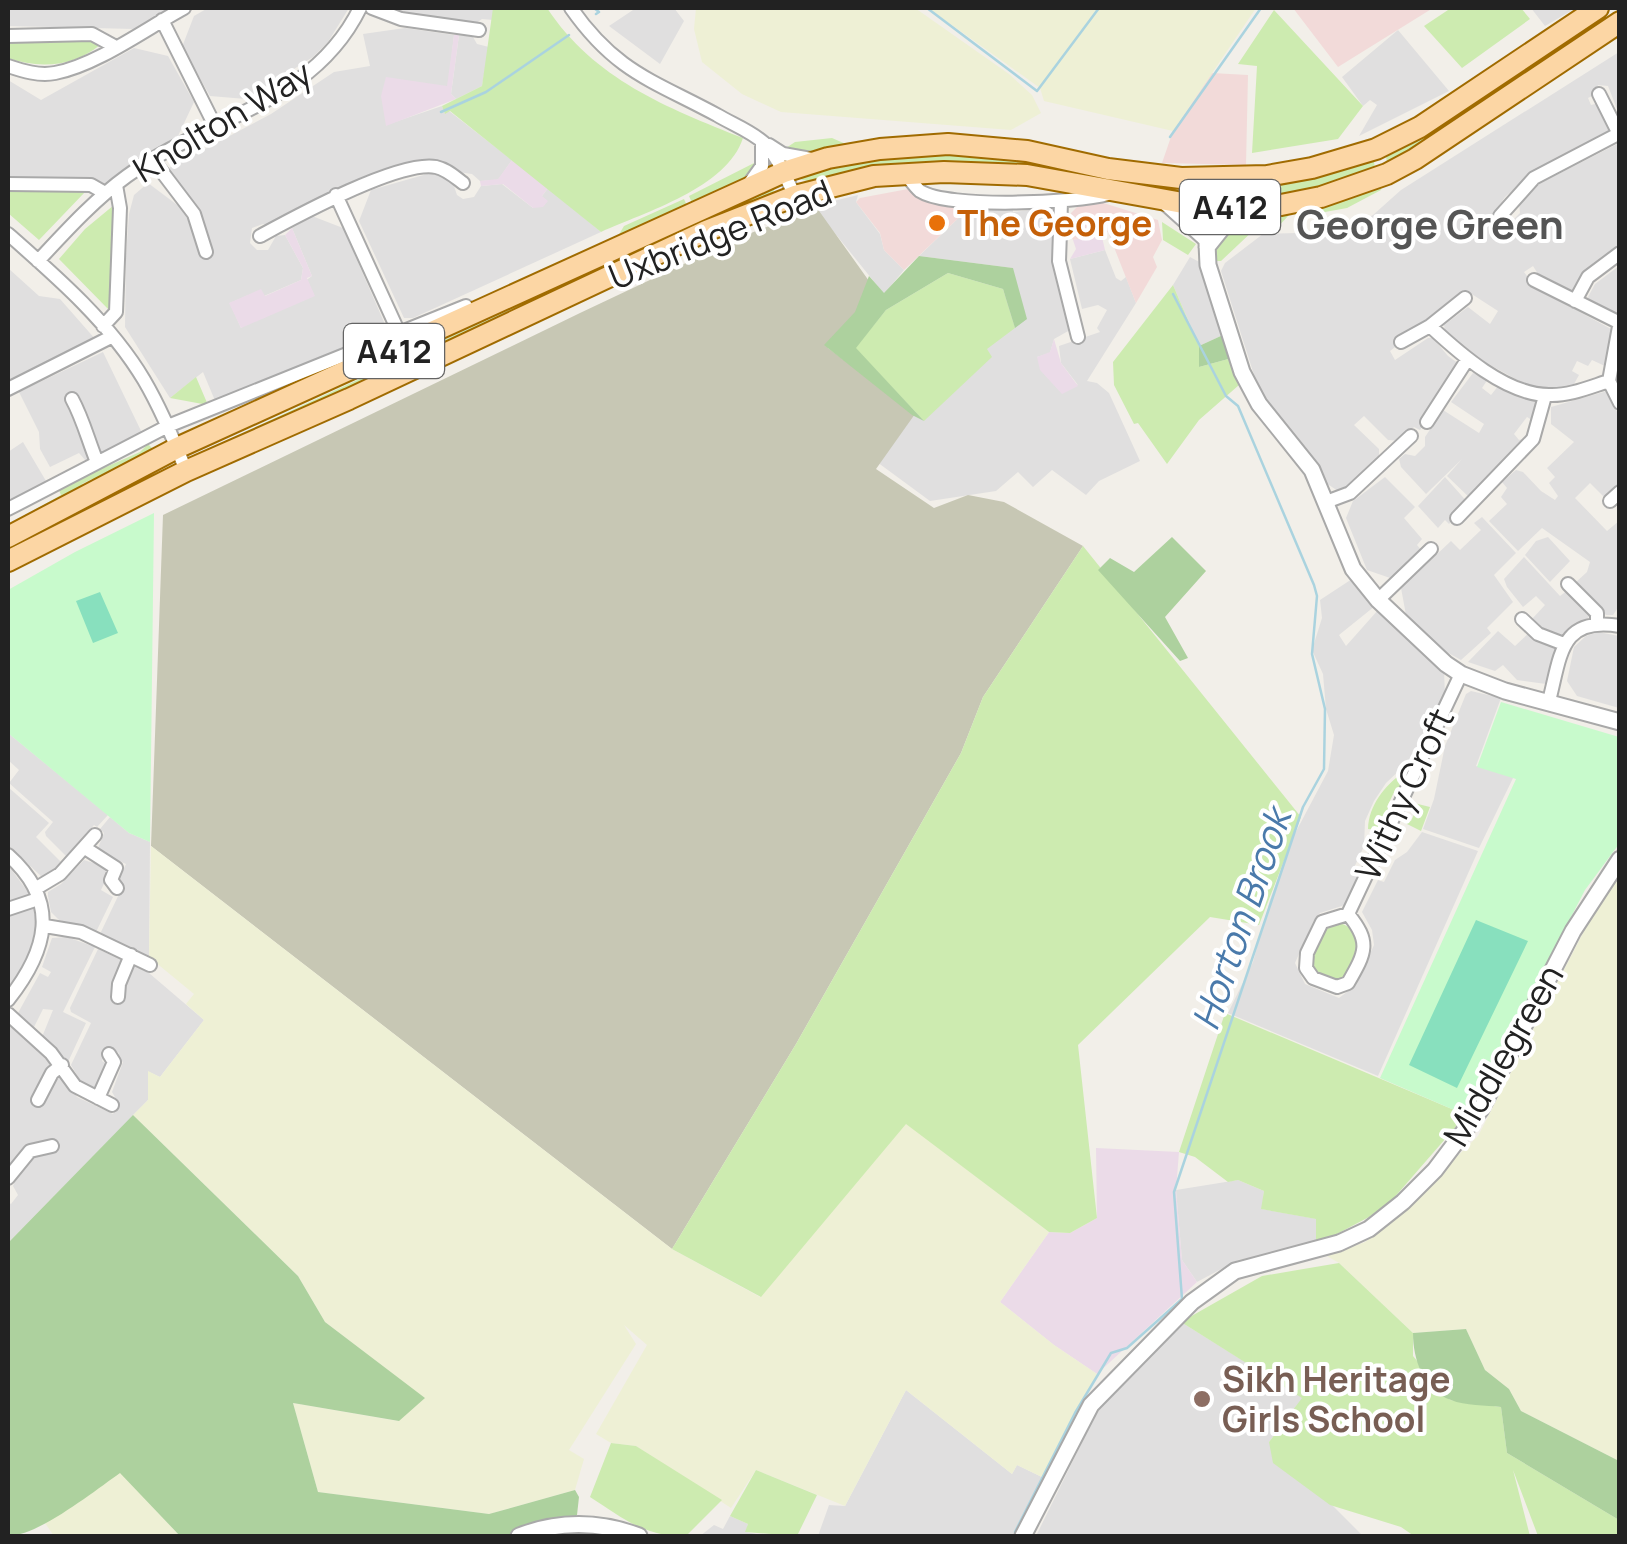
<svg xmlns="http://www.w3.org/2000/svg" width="1627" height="1544" viewBox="0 0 1627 1544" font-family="Manrope,sans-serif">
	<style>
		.residential { fill: #e0dfdf }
		.commercial { fill: #f2dad9 }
		.industrial { fill: #ebdbe8 }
		.construction { fill: #c7c7b4 }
		.farmland { fill: #eef0d5 }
		.grass { fill: #cdebb0 }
		.forest { fill: #add19e }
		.park { fill: #c8facc }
		.pitch { fill: #88e0be }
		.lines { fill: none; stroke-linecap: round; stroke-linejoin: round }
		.stream { stroke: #aad3df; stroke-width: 2.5 }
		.minor-casing { stroke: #a9a9a9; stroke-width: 16 }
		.tertiary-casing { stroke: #a9a9a9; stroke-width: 19 }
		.primary-casing { stroke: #a06b00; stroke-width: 24 }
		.minor { stroke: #fff; stroke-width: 12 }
		.tertiary { stroke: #fff; stroke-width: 15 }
		.primary { stroke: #fcd6a4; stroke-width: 20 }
		.food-dot { fill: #e8710a; stroke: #fff; stroke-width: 4 }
		.education-dot { fill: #8d6e63; stroke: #fff; stroke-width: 4 }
		.labels { text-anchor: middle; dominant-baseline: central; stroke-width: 8; stroke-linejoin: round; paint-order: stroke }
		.shield { fill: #fff; stroke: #646464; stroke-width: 2.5 }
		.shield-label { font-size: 32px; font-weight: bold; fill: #222 }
		.street-label { font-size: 35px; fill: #222; stroke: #fff }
		.food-label { font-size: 35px; font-weight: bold; fill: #c56008; stroke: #fff; text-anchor: start }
		.education-label { font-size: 35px; font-weight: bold; fill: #785e54; stroke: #fff; text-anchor: start }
		.water-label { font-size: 38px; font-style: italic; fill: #4a7aab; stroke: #fff }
		.quarter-label { font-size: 40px; font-weight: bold; fill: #555; stroke: #fff }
	</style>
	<rect width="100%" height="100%" fill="#f2efe9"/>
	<!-- residential -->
	<path class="residential" d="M8,8H174L134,29L8,26Z
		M208,8H349L328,42L313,57L246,99L210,96L182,47L194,16Z
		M387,8H493V20L482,19L473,25L408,16Z
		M636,8H674L684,21L660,64L609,26Z
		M1531,8H1576L1545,26Z
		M405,28L454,35L448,86L386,125L442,106L445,113L449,111L512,160L498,180L480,181L472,174L458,172L443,163L375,176L316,200L270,226L263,224L252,228L250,243L257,250H268L276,236L285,235L303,268L301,280L264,296L261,290L230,303L241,328L312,276L292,228L312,216L343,228L384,322L382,330L318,362L216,403L203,372L170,398L125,327L126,256L129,214L134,195L148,183L188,213L167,169L271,114L334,72L370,66L363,34Z
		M1398,30L1449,91L1359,136L1377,105L1370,100L1363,106L1342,77Z
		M459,35L473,37L477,44L489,47L482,86L456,99L451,94Z
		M134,48L168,56L194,102L178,136L105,183L8,182V80L41,100Z
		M1619,52V114L1608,86L1598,85L1596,94L1588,98L1591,105L1599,103L1610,132L1525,179L1505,197L1490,219L1500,225L1511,222L1520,213L1519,202L1537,185L1619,143V252L1572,294L1540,277L1533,266L1524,272L1536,288L1611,329L1607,367L1592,360L1588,366L1577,361L1572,371L1579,375L1574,384L1577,386L1555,390L1532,388L1470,354L1445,331L1444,325L1468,307L1490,324L1498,311L1467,291L1390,351L1395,360L1428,338H1433L1448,356L1459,364L1445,392L1420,430L1414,427L1401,441L1388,440L1364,416L1354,425L1379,449V461L1341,493L1326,483L1316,461L1262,400L1221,271L1225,263L1263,234L1332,232L1354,225L1373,215L1401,190Z
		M434,172L453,183L457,195L463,199L474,197L481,186L502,184L533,208L548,188L601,232L413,318H404L359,221L371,190Z
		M858,195L856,202L880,234L884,250L904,270L884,294L813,206Z
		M972,205L1013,207V212L1045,208L1056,218L1057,278L1070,330L1054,339L1050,353L1037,357L1078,385L1061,363L1059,346L1100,332L1097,328L1107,310L1098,305L1082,309L1070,259L1105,250L1116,278L1121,281L1126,277L1136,303L1087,381L1097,383L1109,393L1140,461L1099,481L1086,495L1052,470L1033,487L1018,472L996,491L930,501L877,462L912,415L991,356L986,350L1013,268L919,256Z
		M1190,257L1203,264L1223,335L1199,346L1173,285Z
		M1619,266V316L1590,303L1588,297L1595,284Z
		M8,268L39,296L60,299L96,340L8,384Z
		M103,352L143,435L86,461L79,453L50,467L40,449L39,432L19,392Z
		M1473,373L1488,379L1482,388L1491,395L1499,385L1534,401L1538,407L1535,422L1527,417L1514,434L1519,440L1528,437L1472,500L1447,476L1462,459L1426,494L1401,467L1399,459L1405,454L1415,456L1425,446V437L1443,410L1479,433L1484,424L1451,402Z
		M1607,391L1619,416V490L1608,501L1590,483L1575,498L1607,531L1619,521V606L1613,615H1606L1575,583L1587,572L1590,562L1542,528L1518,551L1489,521L1507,504L1501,497L1507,488L1502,482L1516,470L1523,472L1541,491L1555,500L1558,496L1549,483L1555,477L1547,468L1574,442L1551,424V407Z
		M23,442L46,481L8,503V452Z
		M1385,477L1415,507L1404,518L1422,539L1417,545L1422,551L1393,579L1367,570L1346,518L1353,501Z
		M1445,477L1469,504L1449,524L1445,520L1438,528L1418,506Z
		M1482,517L1516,553L1494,575L1513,602L1487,628L1491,633L1461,660L1443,650L1406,615L1401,588L1451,541L1460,550L1481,530L1474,523Z
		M1548,537L1570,561L1550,582L1525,555L1536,541Z
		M1524,557L1560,596L1568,590L1590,616L1564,637L1542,633L1532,619L1545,605L1536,596L1523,607L1507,587L1504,579Z
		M1352,579L1375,606L1339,635L1346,646L1378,610L1444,670L1445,696L1418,753L1386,783L1374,801L1365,821L1364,846L1353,870L1359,873L1345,905L1320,913L1313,922L1295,963L1305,984L1339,998L1356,985L1374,945L1372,930L1362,912L1378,880L1384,882L1395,860L1407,852L1422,832L1478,851L1378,1076L1228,1013L1253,962L1270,900L1291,841L1328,771L1334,735L1326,709L1323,674L1312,650L1322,618L1320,600Z
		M1498,631L1515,646L1530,632L1557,648L1551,680L1546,684L1517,680L1503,665L1495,671L1468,662Z
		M1598,632L1619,636V708L1577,696L1567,681L1574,647L1586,636Z
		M1471,691L1501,698L1476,766L1514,776L1479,848L1423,829L1434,799L1445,746L1466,694Z
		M8,733L108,815L97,827L94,825L67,857L46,836L45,832L53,822L9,783L19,770L8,760Z
		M8,787L49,823L36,837L62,863L53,873L43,878L8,845Z
		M110,817L129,833L150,842L149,957L100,934L120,892L117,883L126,864L106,855L98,848L104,833L100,829Z
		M84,860L100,865L109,873L101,890L113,897L96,932L59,920L51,912L48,896V892L61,884Z
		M8,865L31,896L8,904L9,900Z
		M33,905L37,923L31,955L13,984L8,986V920L11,912Z
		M67,937L95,947L63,1012L86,1023L68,1062L42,1037L53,1010L43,1009L34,1027L18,1013L40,973L48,977L51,972L42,967L52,938Z
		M98,949L149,973L204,1020L160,1077L149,1072L148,1100L8,1243V1202L11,1204L18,1195L13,1186L17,1177L8,1169V1025L57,1066L77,1097L113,1114L119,1104L112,1092L123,1062L117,1058L119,1053L108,1048L102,1061L109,1065L97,1089L92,1090L81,1082L71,1065L91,1023L71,1012L70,1008Z
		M1238,1180L1264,1191L1262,1209L1317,1219L1316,1245L1238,1260L1197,1282L1182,1260L1176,1190Z
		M1181,1322L1303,1398L1269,1442L1363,1536H1036L1095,1416L1112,1392Z
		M906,1390L1012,1474L1017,1465L1046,1479L1018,1536H818L829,1505L845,1506Z
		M730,1516L748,1524L746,1532L766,1536H700L714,1525L723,1529Z"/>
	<!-- commercial -->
	<path class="commercial" d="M1293,8H1433L1338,67Z
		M1212,73L1248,75L1246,165L1162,163L1173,131Z
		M908,189L943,201L972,205L904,270L884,250L880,233L856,202L860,198Z
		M1097,201L1158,220L1162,240L1153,257L1157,267L1136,303L1108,232L1073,240L1071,236V213L1077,207Z"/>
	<!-- industrial -->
	<path class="industrial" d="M454,35H459L451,94L456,99L386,126L381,96L386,77L447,86Z
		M512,160L548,188L542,196L548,201L543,207L533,208L503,184L481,186L480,181L498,179Z
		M292,228L312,276L307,278L315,296L241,328L229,303L261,289L265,296L301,280L303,268L285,235Z
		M1101,233L1105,250L1070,259L1076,249L1073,240Z
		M1054,339L1061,363L1078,386L1062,394L1040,370L1037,357L1050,352Z
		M1096,1148L1179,1152L1176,1190L1182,1260L1197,1282L1097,1374L1054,1345L1000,1302L1049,1232L1070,1233L1097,1218Z"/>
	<!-- construction -->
	<path class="construction" d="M817,208L874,288L870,301L828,348L915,414L876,469L934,508L968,495L1004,502L1083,546L983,697L961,753L796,1044L672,1249L151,846L163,515L580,313L743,236Z"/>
	<!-- farmland -->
	<path class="farmland" d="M696,8H915L1009,74L1032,95L1041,113L1011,130L781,112L742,94L702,62L694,29Z
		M928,8H1256L1173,131L1044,101L1040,88Z
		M151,846L672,1249L760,1297L906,1123L1049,1232L1000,1302L1054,1345L1097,1374L1046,1479L1017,1465L1012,1474L906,1390L845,1506L756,1470L731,1508L636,1446L611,1443L596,1434L647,1345L624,1325L636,1344L569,1450L584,1459L575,1490L489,1514L318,1492L293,1403L398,1421L424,1398L325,1322L298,1276L133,1115L148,1100V1071L160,1077L204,1020L186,1004L194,994L149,957Z
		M1619,874V1461L1521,1411L1509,1389L1485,1370L1466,1329L1413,1333L1339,1263L1327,1256L1365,1242L1384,1228L1478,1136L1599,902Z
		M120,1472L180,1536H54L45,1523Z"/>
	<!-- grass -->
	<path class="grass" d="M493,8H547C594,79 667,108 743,138C727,188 645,212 601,232L450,111L445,114L442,106L482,86Z
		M1451,8H1521L1530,19L1462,68L1424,26Z
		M1619,9V19L1394,164L1387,162L1385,151L1549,55Z
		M1274,10L1363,106L1338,139L1252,153L1257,66L1238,64Z
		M8,36L87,40L100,45C73,67 39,69 8,58Z
		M832,138L848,145L812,155L783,150L795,142Z
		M925,152L1043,160L1122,181L1197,196C1100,181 997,156 898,163C872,165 821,188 800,179V176L817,170Z
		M1367,157L1374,161L1375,170L1286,197H1223L1225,190L1233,185Z
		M760,160L753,177L693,205L689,196Z
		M1382,186L1381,190L1347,208L1314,214L1315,208Z
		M775,187L771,199L211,452L210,448Z
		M8,191L85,192L39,240L8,213Z
		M684,199L688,208L614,243L624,226Z
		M114,205L112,303L109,310L59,259L85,229Z
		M1289,215L1276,229L1256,228L1221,261H1216L1215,246L1239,219Z
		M1162,222L1196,244L1188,255L1163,240Z
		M948,273L1003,289L1015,328L987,349L992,357L924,421L855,348L886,310Z
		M1173,285L1199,346V367L1232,358L1239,385L1199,420L1167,464L1138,423L1134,424L1114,385L1113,362Z
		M196,377L208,405L170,398Z
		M148,444L157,453L96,483L92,479L82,484L83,488L8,536V525L61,495L58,488L140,452Z
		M1083,546L1301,817L1259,925L1210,917L1078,1045L1097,1218L1070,1233L1049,1232L906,1124L761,1297L672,1249L796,1044L961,753L983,697Z
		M1402,773L1410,779L1402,776L1401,780L1408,784L1405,791L1396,788L1387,807L1395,812L1390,821L1382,818L1379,824L1386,828L1385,831L1368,829C1369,805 1384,787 1402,773Z
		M1410,802L1430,807L1421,831L1401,821L1402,818L1411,821L1417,808Z
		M1339,922L1362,934L1349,976L1335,983L1313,971C1310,953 1321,927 1339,922Z
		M1225,1013L1466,1115L1393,1199L1369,1217L1316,1245V1219L1261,1209L1264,1191L1238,1180L1228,1182L1195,1157L1179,1152Z
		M1339,1263L1413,1333V1356L1450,1400L1501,1407L1507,1453L1619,1520V1536H1538L1513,1470L1530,1536H1414L1401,1527L1330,1505L1273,1463L1269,1442L1302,1398L1181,1322L1262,1276Z
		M611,1443L636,1446L722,1500L686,1536C645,1537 624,1519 590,1497Z
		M756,1470L817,1495L797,1536L745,1532L748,1524L730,1516Z"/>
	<!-- forest -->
	<path class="forest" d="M919,256L1013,268L1027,319L1015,328L1003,289L948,273L886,310L856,348L924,421L912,415L824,345L855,312L869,276L884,293Z
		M1223,335L1232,358L1199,367V346Z
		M1172,537L1206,571L1165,617L1188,658L1180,661L1098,570L1110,558L1134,572Z
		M133,1115L298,1276L325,1322L425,1398L399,1421L293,1403L318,1492L489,1514L575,1490L579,1497L577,1515L572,1519L527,1527L508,1536H180L120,1473C93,1492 38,1536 8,1536V1243Z
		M1466,1329L1485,1370L1509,1389L1521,1411L1619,1461V1520L1507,1453L1501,1407C1486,1405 1465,1406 1451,1400C1423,1390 1413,1359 1413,1333Z"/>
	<!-- park -->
	<path class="park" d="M154,513L150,842L129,833L8,733V590L75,552Z
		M1501,702L1619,737V844L1585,890L1468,1116L1380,1078L1516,779L1477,767Z"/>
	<!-- pitch -->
	<path class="pitch" d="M100,592L118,633L93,643L76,601Z
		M1476,920L1528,941L1457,1088L1409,1065Z"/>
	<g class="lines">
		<!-- stream -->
		<path class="stream" d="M594,8L599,12L596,14
			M927,8L1037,91L1099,8
			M441,112L486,92L569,35
			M1170,137L1261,8
			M1015,1532L1075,1413L1111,1353L1127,1348L1182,1299L1174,1192L1303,807L1324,769L1325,709L1312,654L1317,596L1314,585L1238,406L1226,396L1173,294"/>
		<defs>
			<path id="minor" d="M372,8L401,19L479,30
				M571,8C616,72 652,80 717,115C732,124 751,131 764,143C778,157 786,178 795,196
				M162,20L215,126
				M8,36L92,34L114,46
				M8,66C23,71 39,76 55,73C97,65 147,28 184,8
				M1599,94L1619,134
				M769,145L783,154L811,159
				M153,160L194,214L206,252
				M905,173C909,178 915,187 920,191C948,209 1076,203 1108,194
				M8,184L91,185L105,193
				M749,184L762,166V144
				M336,195L400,335
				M1061,202L1059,261L1078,337
				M1500,216L1534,178L1620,133
				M8,234C57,277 110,323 144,380C161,409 174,440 186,471
				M260,236C295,217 399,160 436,167C446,169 455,177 463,183
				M38,261C66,231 94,200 127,176C208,117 313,104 360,8
				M1534,280L1618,322
				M1575,301L1588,277L1620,253
				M1620,321L1609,381L1620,403
				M103,326L116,312L120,208L116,185
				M1430,326L1465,298
				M1401,342L1430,326C1459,353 1506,395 1549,395C1569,396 1590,387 1609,381
				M8,389L111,337
				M72,399C83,419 88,440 97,462
				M1427,422L1467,360
				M1610,501L1620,492
				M1326,502L1350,493L1411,436
				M8,509L168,426L466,306
				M1457,518L1533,439L1545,396
				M1568,584L1597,613V622
				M1378,600L1431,549
				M1522,619L1538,634L1564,644
				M1549,701C1561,655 1560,616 1620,626
				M85,848L116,868L111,880L117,888
				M8,855C61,902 47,951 8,1000
				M35,889L60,874L95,835
				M8,909L38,899
				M1348,914L1322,922L1307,953L1306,968L1313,978L1337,987L1348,983C1366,952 1371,942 1348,914L1461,674
				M45,926L81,932L150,965
				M118,997L119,984L131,955
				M8,1014L51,1053L75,1086L112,1105
				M98,1098L114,1062L109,1054
				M38,1100L52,1073L62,1065
				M8,1178L30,1151L52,1146"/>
			<path id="tertiary" d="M1204,178L1208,265L1242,372L1259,404L1312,470L1353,569L1378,600L1446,664L1461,674L1505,691L1620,722
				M1165,202L1206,239
				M1207,247L1223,227L1249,207
				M519,1536C558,1521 599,1521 639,1536
				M1023,1536L1091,1405L1192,1302L1235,1271L1339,1243L1369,1229L1403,1202L1435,1170L1481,1109L1573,931L1620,859"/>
			<path id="primary" d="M8,537L177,448L784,172L828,158L880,149L948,144L1027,151L1108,169L1181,178L1267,176L1312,168L1376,149L1420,127L1598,8
				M8,561L186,471L349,399L706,231L795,196L874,176L944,172L1027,175L1205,207L1281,205L1321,197L1387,174L1415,159L1620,22"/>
		</defs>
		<!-- minor casing -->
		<use href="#minor" class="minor-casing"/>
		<!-- tertiary casing -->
		<use href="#tertiary" class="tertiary-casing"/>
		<!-- primary casing -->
		<use href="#primary" class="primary-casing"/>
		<!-- minor -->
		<use href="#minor" class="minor"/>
		<!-- tertiary -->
		<use href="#tertiary" class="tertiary"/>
		<!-- primary -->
		<use href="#primary" class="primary"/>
	</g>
	<!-- markers -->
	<circle class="food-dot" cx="937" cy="223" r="10"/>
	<circle class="education-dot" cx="1202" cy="1399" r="10"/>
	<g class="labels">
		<!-- shield labels -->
		<g class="shield">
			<rect x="1180" y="180" width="100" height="54" rx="8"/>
			<rect x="344" y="324" width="100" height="54" rx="8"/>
		</g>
		<g class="shield-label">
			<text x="1230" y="207">A412</text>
			<text x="394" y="351">A412</text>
		</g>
		<!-- street labels -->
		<g class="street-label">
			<text transform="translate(222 121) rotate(-31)">Knolton Way</text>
			<text transform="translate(720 234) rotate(-22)">Uxbridge Road</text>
			<text transform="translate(1404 794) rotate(-65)">Withy Croft</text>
			<text transform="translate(1503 1055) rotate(-60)">Middlegreen</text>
		</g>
		<!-- food labels -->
		<g class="food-label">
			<text x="957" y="223">The George</text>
		</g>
		<!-- education labels -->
		<g class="education-label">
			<text x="1222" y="1379">Sikh Heritage<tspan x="1222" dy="40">Girls School</tspan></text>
		</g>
		<!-- water labels -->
		<g class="water-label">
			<text transform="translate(1240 919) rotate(-71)">Horton Brook</text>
		</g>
		<!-- quarter labels -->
		<g class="quarter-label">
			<text x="1430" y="223">George Green</text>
		</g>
	</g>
	<!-- border -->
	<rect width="1627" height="1544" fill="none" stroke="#222222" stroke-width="20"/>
</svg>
